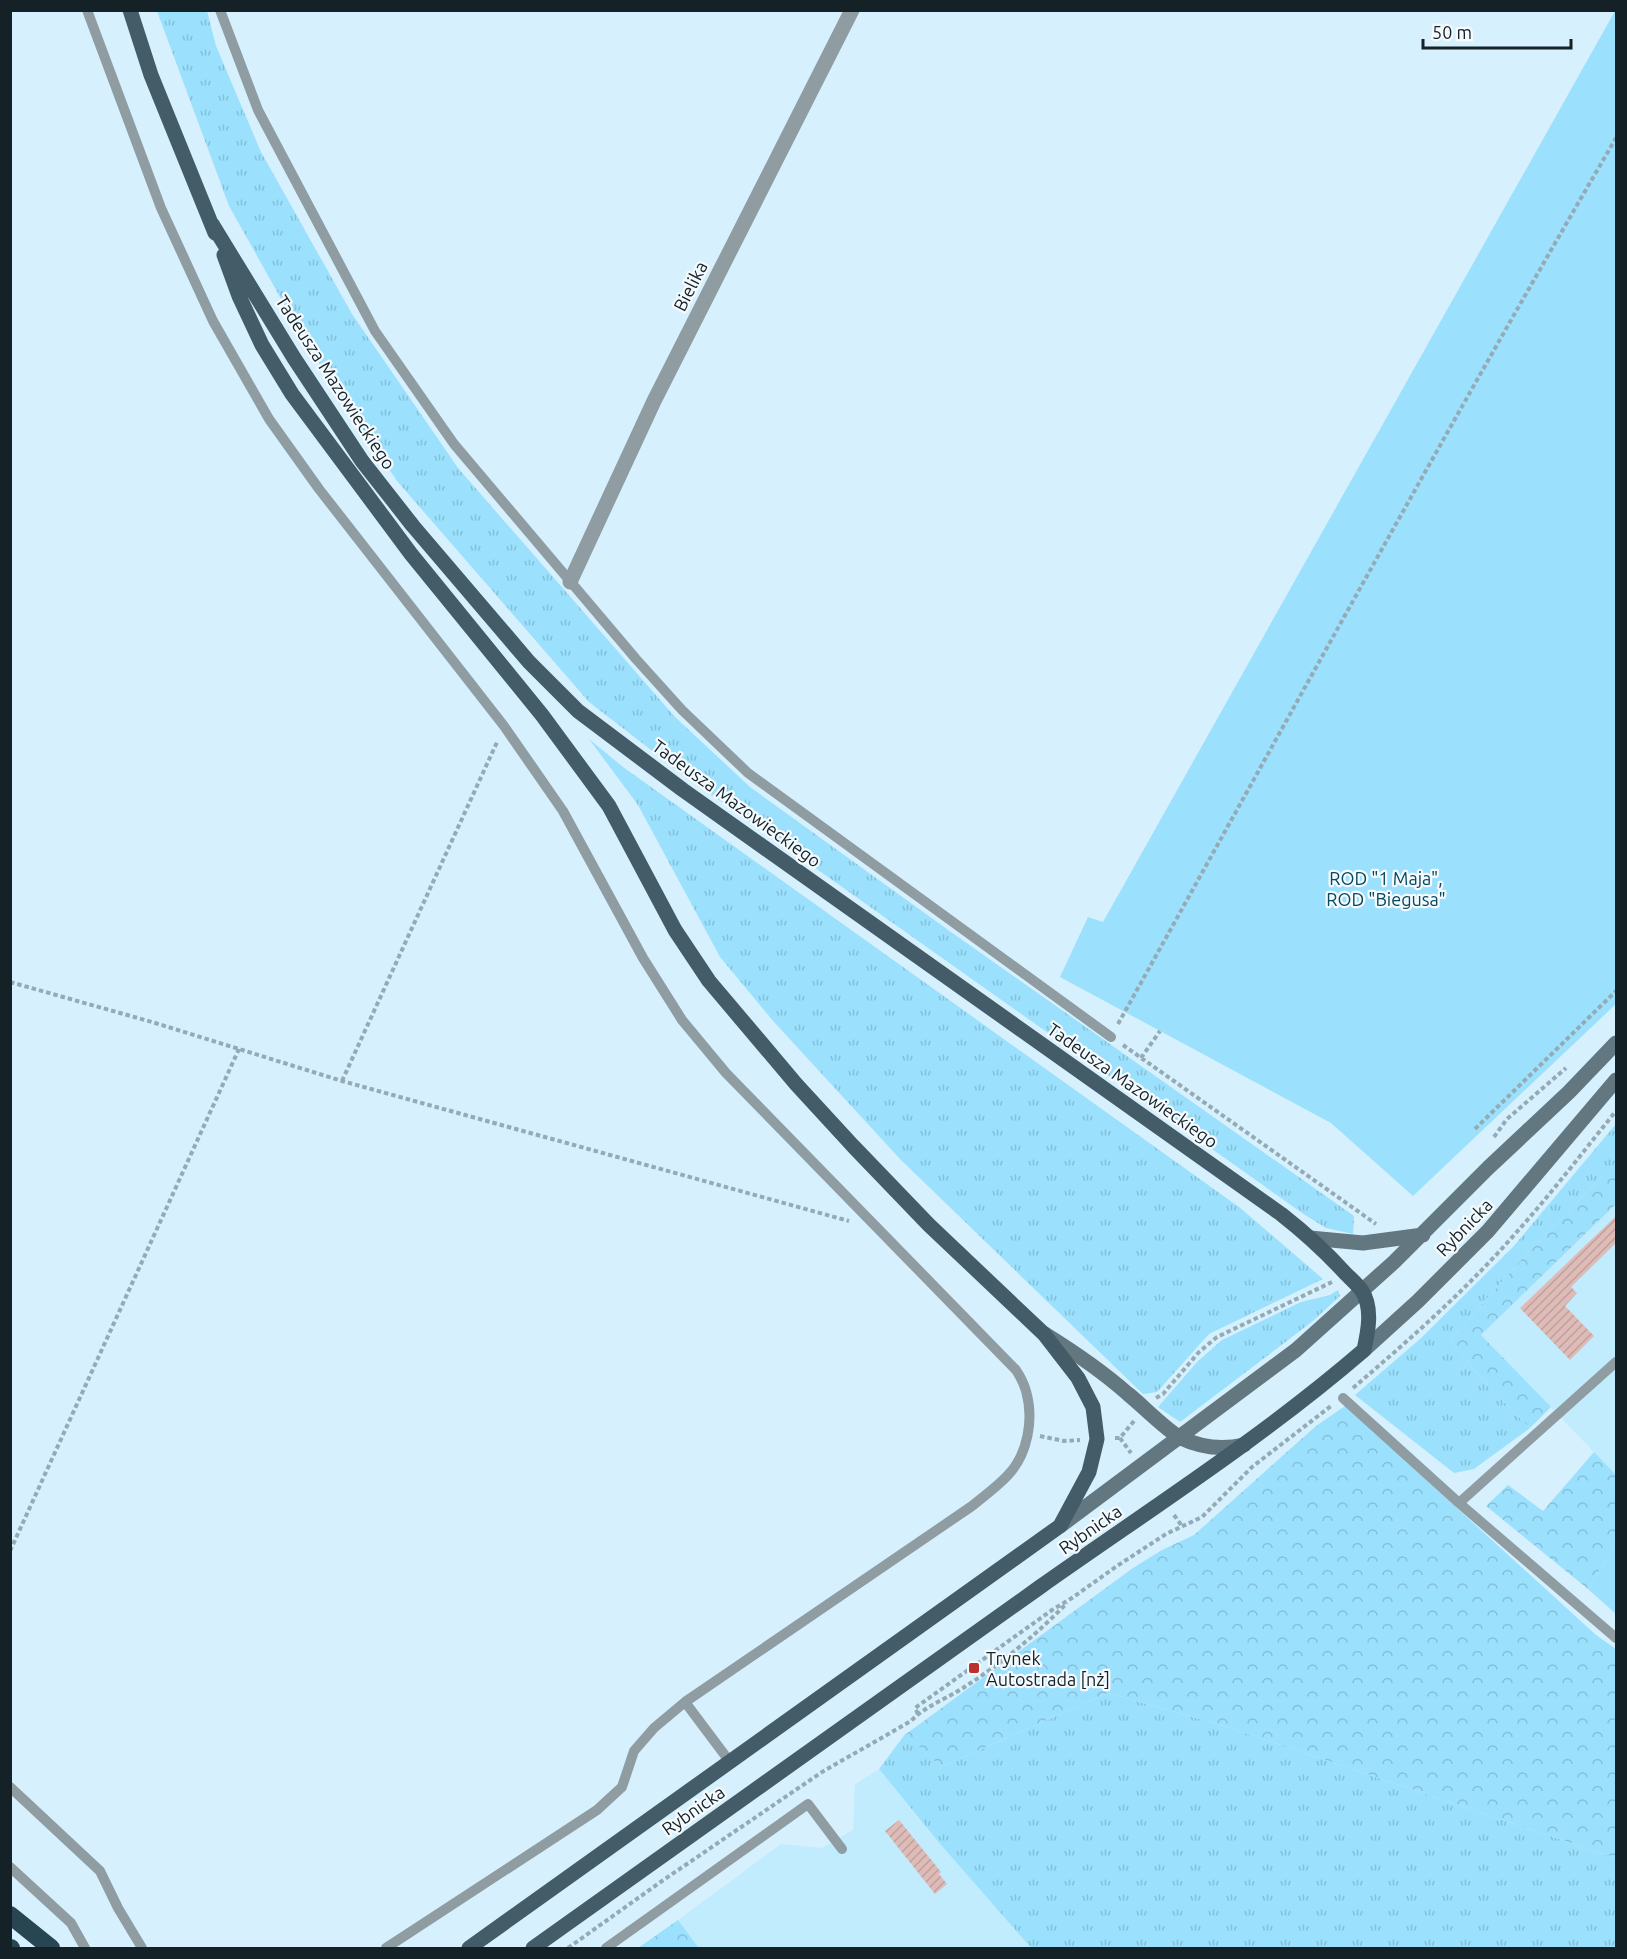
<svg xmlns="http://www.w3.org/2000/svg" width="1627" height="1959" viewBox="0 0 1627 1959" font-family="Ubuntu,sans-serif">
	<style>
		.built { fill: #c1ecfe }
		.grass { fill: url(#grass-tufts) }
		.forest { fill: url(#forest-crowns) }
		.garden { fill: #9be0fd }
		.building { fill: url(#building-hatch) }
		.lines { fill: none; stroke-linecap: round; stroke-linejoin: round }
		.path { stroke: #94aab4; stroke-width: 4; stroke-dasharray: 4.5 3; stroke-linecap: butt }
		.service { stroke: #8f9da3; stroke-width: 10 }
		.minor { stroke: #8f9da3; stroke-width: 15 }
		.secondary { stroke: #637780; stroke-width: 15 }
		.primary { stroke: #435c67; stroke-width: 15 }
		.motorway { stroke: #284552; stroke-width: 18 }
		.poi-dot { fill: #bd2e2e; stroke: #f4fafd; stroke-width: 2 }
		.labels { text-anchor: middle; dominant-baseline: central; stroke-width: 4.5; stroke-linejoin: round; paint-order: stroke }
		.street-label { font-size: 18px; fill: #142126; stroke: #f4fafd }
		.park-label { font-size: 18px; fill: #06485d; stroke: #f4fafd }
		.poi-label { font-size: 18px; fill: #142126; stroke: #f4fafd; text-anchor: start }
	</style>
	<defs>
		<pattern id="grass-tufts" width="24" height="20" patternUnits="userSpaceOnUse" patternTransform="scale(1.5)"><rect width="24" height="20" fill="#9be0fd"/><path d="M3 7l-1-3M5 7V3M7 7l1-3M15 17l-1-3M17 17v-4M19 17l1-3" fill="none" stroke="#85c0d9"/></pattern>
		<pattern id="forest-crowns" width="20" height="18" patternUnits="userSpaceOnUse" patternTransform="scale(1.5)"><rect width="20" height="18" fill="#9be0fd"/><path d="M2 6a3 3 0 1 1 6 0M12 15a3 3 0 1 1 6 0" fill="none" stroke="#85c0d9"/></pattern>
		<pattern id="building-hatch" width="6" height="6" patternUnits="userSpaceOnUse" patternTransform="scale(1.5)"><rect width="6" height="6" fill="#debbb7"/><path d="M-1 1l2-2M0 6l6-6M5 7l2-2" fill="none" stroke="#bea09d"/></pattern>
	</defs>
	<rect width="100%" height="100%" fill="#d6f1fd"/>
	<!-- built -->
	<path class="built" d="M1616,1204V1475L1481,1335Z
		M879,1769L941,1845L1031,1948H699L678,1920L781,1844L822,1848L853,1830L855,1784Z"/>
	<!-- grass -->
	<path class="grass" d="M157,11H207L216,46L261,152L352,314L458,468L675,717L750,787L951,932L1354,1216L1353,1234L1326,1228L1305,1215L677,770L589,702L397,481L307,345L229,206Z
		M589,739L623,767L1239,1207L1323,1279L1209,1334L1157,1392L1143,1394L900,1159L774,1022L720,957L638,805Z
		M1616,1124V1162L1521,1260L1450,1340L1487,1385L1530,1428L1474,1469L1454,1473L1355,1395L1420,1339L1513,1247Z
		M1338,1290L1340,1296L1313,1321L1180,1422L1158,1407L1197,1362L1222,1340L1301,1302L1330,1295Z
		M1108,1693L1218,1724L1616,1858V1948H1031L941,1845L879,1769L906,1733L941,1767Z"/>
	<!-- forest -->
	<path class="forest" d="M1616,1162V1204L1481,1335L1551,1407L1530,1428L1487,1385L1450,1340L1521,1260Z
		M1345,1406L1596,1635L1616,1649V1858L1218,1724L1108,1693L941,1767L906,1734L1133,1568L1162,1550L1194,1535L1316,1426Z
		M1594,1452L1616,1475V1544L1588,1589L1486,1506L1508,1485L1543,1511Z
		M678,1920L699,1948H638Z"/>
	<!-- garden -->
	<path class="garden" d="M1615,11L1616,1004L1413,1196L1331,1123L1060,977L1088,917L1103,922Z
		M1616,1544V1614L1588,1589Z"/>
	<!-- building -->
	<path class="building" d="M1617,1215V1242L1571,1287L1577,1293L1565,1306L1594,1336L1570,1360L1520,1308Z
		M899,1820L941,1872L939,1874L947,1884L935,1894L885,1831Z"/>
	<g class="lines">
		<!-- path -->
		<path class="path" d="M10,982L152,1022L342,1081L849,1221
			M1118,1024C1283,728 1445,431 1616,138
			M1123,1045L1376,1224
			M1141,1058L1160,1031
			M342,1081L498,740
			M1475,1129L1616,991
			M1494,1137L1507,1119L1566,1068
			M1353,1388C1409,1340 1466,1290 1515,1234C1550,1195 1583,1152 1616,1111
			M1156,1398L1163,1394L1199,1352L1217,1337L1332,1282
			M1040,1436L1064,1441L1080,1440
			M1115,1438H1120L1134,1421
			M1120,1438L1131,1453
			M1174,1515L1182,1526
			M10,1551L239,1049
			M918,1714L915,1708L1052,1610L1072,1598L1117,1566L1166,1534L1202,1517L1252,1467L1331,1406
			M568,1948L662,1881L822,1772L911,1721C926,1705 949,1698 966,1686C1002,1663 1037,1634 1067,1603"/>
		<!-- service -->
		<path class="service" d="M87,10L161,208L213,321L269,419L319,489L504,726L563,811L643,958L682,1020L726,1073L1016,1370C1020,1376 1024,1384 1026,1391C1034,1419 1028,1454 1008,1475C997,1487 984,1496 972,1506L685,1702L654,1728L634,1751L622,1787L597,1810L386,1948
			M220,10L258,110L375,331L454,444L636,659L682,710L748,773L1111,1037
			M1343,1398L1459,1503L1616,1638
			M1459,1503L1616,1362
			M685,1702L730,1762
			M10,1787L100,1871L118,1908L142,1948
			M10,1867L71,1923L85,1948
			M606,1948L808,1804L842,1849"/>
		<!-- minor -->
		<path class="minor" d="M570,582L654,401L852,10"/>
		<!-- secondary -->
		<path class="secondary" d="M1310,1238L1363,1243L1423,1235
			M1045,1334C1074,1352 1102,1371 1128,1394C1142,1405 1167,1431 1181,1438C1202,1448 1222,1450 1244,1445
			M1364,1350L1418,1301L1488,1231L1616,1080
			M1060,1526L1296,1350L1394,1262L1488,1168L1569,1092L1616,1043"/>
		<!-- primary -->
		<path class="primary" d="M130,10L151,75L215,233
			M212,224L294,358L362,461L413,526L529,662L578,711L683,790L1281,1214C1304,1232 1326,1252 1346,1274C1351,1279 1358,1285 1362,1291C1373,1308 1368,1332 1364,1350C1262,1438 1149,1510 1040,1587C870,1707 702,1828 533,1948
			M224,255L239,296L262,345L292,394L411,554L542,715L609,806L675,930L709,981L796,1084L853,1146L929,1225L1044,1334L1078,1378L1093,1407L1097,1439L1089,1472L1060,1526L469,1948"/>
		<!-- motorway -->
		<path class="motorway" d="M10,1915L51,1948
			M10,1948H11"/>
	</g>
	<!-- markers -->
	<rect class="poi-dot" x="968" y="1662" width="12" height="12" rx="3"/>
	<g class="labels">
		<!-- street labels -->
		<g class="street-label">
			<text transform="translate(690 286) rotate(-63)">Bielika</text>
			<text transform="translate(336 382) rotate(57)">Tadeusza Mazowieckiego</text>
			<text transform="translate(737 803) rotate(36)">Tadeusza Mazowieckiego</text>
			<text transform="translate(1133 1085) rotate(35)">Tadeusza Mazowieckiego</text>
			<text transform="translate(1464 1227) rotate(-46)">Rybnicka</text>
			<text transform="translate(1090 1529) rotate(-35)">Rybnicka</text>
			<text transform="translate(693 1810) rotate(-35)">Rybnicka</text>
		</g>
		<!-- park labels -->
		<g class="park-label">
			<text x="1386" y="878">ROD "1 Maja",<tspan x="1386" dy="21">ROD "Biegusa"</tspan></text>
		</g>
		<!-- poi labels -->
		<g class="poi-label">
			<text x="986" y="1658">Trynek<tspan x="986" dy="21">Autostrada [nż]</tspan></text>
		</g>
	</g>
	<!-- border -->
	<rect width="1627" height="1959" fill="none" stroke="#142126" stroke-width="24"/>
	<!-- scale -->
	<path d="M1423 39v9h148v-9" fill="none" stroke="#142126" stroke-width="3"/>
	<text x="1432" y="39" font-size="18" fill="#142126" stroke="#f4fafd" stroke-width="4.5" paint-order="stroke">50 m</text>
</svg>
